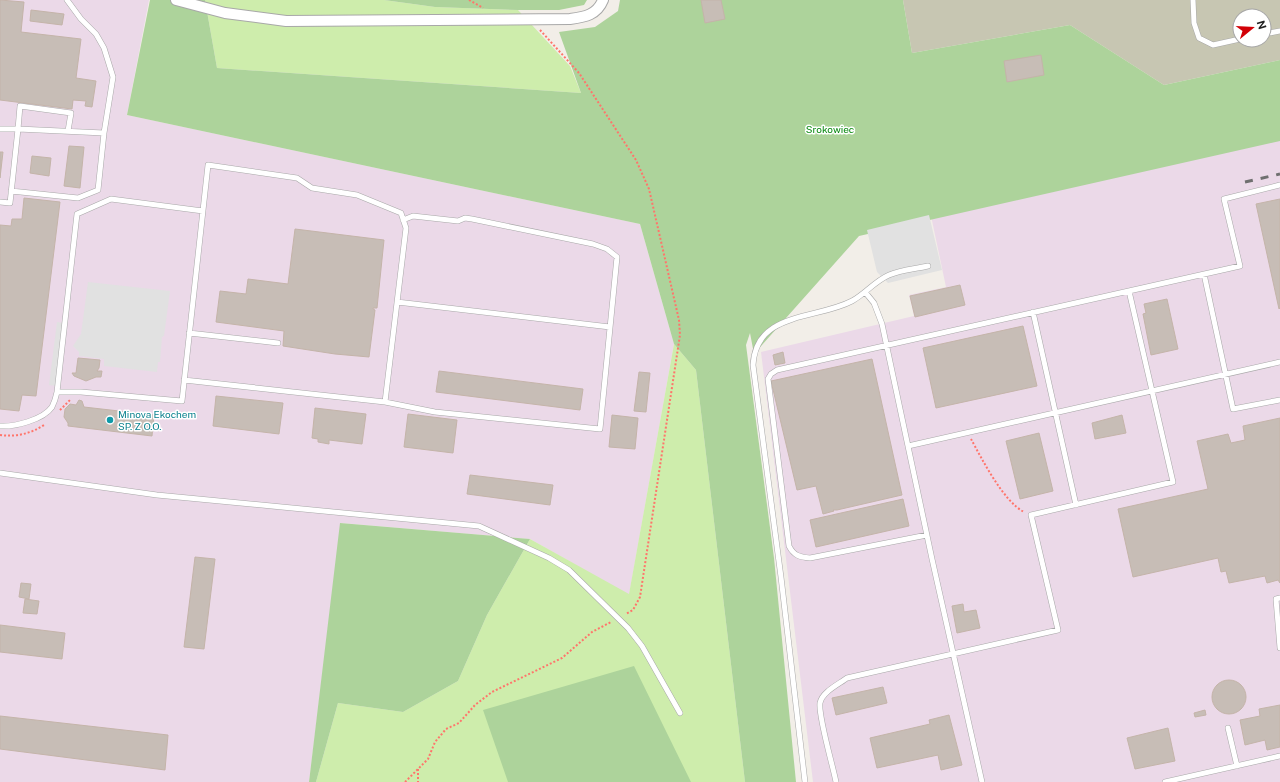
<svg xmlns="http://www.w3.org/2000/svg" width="1280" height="782" viewBox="0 0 1280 782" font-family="'Public Sans',sans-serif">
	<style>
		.industrial { fill: #ebd9e8 }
		.construction { fill: #c7c6b2; fill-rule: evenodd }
		.grass { fill: #ceedac }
		.forest { fill: #add39b }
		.parking { fill: #e1e1e1 }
		.building { fill: #c7bdb6; stroke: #c4b4a9 }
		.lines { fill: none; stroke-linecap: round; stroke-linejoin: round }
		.service-casing { stroke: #a8a8a8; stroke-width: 6 }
		.minor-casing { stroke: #a8a8a8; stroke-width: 12 }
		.path { stroke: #ff756b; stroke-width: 2; stroke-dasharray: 2 2; stroke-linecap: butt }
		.service { stroke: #fff; stroke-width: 5 }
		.minor { stroke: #fff; stroke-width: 10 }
		.rail { stroke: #6f6f6f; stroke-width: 3; stroke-dasharray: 8 8; stroke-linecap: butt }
		.culture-dot { fill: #0f9aa8; stroke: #fff; stroke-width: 1.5 }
		.labels { text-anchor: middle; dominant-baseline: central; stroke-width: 3; stroke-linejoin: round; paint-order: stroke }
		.park-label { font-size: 10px; fill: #06880d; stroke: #fff }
		.culture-label { font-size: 10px; fill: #0d838f; stroke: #fff; text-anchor: start }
	</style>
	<rect width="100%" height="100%" fill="#f2eee8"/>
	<!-- industrial -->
	<path class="industrial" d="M0,0H149L127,115L640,224L674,344L629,595L530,539L341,523L309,782H0Z
		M1280,136V782H813L761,352L914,316L909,295L946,287L930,211Z"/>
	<!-- construction -->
	<path class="construction" d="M903,0H1280V60L1164,85L1070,25L912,53ZM1240,16H1264V40H1240Z"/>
	<!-- grass -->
	<path class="grass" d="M205,0H384L435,7L518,10L570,66L581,93L217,68Z
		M674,344L696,370L745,782H316L338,703L403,712L458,681L487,615L530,539L629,594Z"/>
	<!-- forest -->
	<path class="forest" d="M150,0H205L217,68L581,93L559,32L595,27L618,11L620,0H903L912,53L1070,25L1164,85L1280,60V141L859,236L754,354L750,333L746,345L774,558L796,782H745L696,370L674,344L640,224L127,115Z
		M384,0H587L584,5L559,10H518L435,7Z
		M340,523L530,539L487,615L458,681L403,712L338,703L316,782H309Z
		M634,666L691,782H508L483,710Z"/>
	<!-- parking -->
	<path class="parking" d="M929,215L942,270L888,283L877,272L867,230Z
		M88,282L170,291L164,336L162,337L160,362H158L157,372L104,366V359L79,356V352L73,346L81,334Z
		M57,322L64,323L56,386L49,385Z"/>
	<!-- building -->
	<path class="building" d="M0,0L24,2L21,32L81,39L76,78L96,81L92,107L85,106L86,101L73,100L72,109L0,100Z
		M701,0H721L725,19L705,23Z
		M31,10L64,14L62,25L30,21Z
		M1041,55L1044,75L1007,82L1004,61Z
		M69,146L84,147L80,188L64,186Z
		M0,152H3L0,178Z
		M32,156L51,158L49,176L30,173Z
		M24,198L60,202L36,396L22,395L19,411L0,409V225L11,226L12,219H22Z
		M1280,199V308L1279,309L1256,204Z
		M295,229L384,240L377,308H373V309L375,310L369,357L335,354L283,346L284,331L216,322L220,291L246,294L248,279L288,284Z
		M960,285L965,305L915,317L910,296Z
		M1167,299L1178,349L1151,355L1143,314L1146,313L1144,304Z
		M1023,326L1037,386L936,408L923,348Z
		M783,352L785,363L775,365L773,355Z
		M78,358L100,360L99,368L97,371H102L101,377H96L86,381L74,376L72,373H76Z
		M872,359L902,495L837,510H833L834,511L823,514L816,486L797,490L771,381Z
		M439,371L583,389L580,410L436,392Z
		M639,372L650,373L646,412L634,411Z
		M216,396L283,403L279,434L213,426Z
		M79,400L82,401L84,407L154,415L152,436L68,426V423L64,417L65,409L70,404L76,405Z
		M315,408L366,414L362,444L329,440V444L318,442V439L312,438Z
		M408,414L457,420L453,453L404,447Z
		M612,415L638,418L635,449L609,447Z
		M1122,415L1126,433L1095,439L1092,423Z
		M1280,418V583L1278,580L1267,583L1265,576L1229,583L1226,571L1221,572L1218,558L1133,577L1118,509L1208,489L1197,441L1228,434L1231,443L1245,440L1243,426Z
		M1039,433L1053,491L1020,499L1006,441Z
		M470,475L553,485L550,505L467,494Z
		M903,499L909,526L816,547L810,520Z
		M195,557L215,559L204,649L184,647Z
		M21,583L31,584L29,599L19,597Z
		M25,599L39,601L37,614L23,613Z
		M963,604L964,612L976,610L980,628L957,633L952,606Z
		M0,625L65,633L62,659L0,652Z
		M1212 697a17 17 0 1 1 34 0a17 17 0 1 1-34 0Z
		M883,687L887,703L836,715L832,698Z
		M1280,705V747L1267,750L1265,740L1245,745L1240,720L1260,716L1259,709Z
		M1205,710L1206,715L1195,717L1194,713Z
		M949,715L962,765L941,770L938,755L877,768L870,738L930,724L929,720Z
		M0,716L168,735L165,770L0,749Z
		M1168,728L1175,761L1135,769L1127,738Z"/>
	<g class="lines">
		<defs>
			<path id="service" d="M67,0L81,19L96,34L104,48L113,77L104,133
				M1193,0L1194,23L1199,38L1213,45L1240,39
				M1264,34L1280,31
				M0,129H18L20,106L71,113L68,131
				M0,202L10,203L18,129L104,133L98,190L78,198L11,191
				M1204,274L1233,409L1280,400
				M865,292L874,303L882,324L932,559L982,782
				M397,302L610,327
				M1033,312L1076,505
				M189,333L278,343
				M184,380L385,402L435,412L600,429L617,257L607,249L593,244L472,219L465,218L458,221L413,216L403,220
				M57,392L77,214L111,199L203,211
				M0,426C14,427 43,420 52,407C54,403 56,397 57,392H81L182,401L208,165L297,178L312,188L357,195L401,213L406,228L385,402
				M908,446L1280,362
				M0,473L157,495L479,526L549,558L569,570L628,628L642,646L680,713
				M927,535L810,558C800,557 794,556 789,546L768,379L771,374L777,370L1240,266L1224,199L1280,185
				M1280,598L1276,599L1280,648
				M1228,728L1237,766
				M805,782L781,577L753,365C756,311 816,320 852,301C865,294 875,281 889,275C901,270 915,269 928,266
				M836,782C833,766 818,716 820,703C822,692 839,684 847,678L1058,630L1031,515L1173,482L1129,291
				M1165,782L1280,756"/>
			<path id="minor" d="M176,0L225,13L286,21L570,19C585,17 597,15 603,0"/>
		</defs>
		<!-- service casing -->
		<use href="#service" class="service-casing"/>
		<!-- minor casing -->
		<use href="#minor" class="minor-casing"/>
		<!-- path -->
		<path class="path" d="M469,0L483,8
			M540,30L579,73L636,160L649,189L679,320L680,335L640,597L633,610L626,614
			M60,410L70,400
			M0,435C16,437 30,434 44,425
			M971,439C982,459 1003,501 1024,512
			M418,769V782
			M405,782L428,759L435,742L446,729L459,723L475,705L492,692L562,658L592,632L611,622"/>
		<!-- service -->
		<use href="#service" class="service"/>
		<!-- minor -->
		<use href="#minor" class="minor"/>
		<!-- rail -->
		<path class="rail" d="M1245,182L1280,174"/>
	</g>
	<!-- markers -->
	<circle class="culture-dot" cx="110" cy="420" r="4"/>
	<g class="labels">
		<!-- park labels -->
		<g class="park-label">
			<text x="830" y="129">Srokowiec</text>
		</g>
		<!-- culture labels -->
		<g class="culture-label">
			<text x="118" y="414">Minova Ekochem<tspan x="118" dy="12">SP. Z O.O.</tspan></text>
		</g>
	</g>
	<!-- north arrow -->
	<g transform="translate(1252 28) rotate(72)"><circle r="19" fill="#ffffff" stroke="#a6a6a6"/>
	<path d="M0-3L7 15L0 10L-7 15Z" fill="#d20007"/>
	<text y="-6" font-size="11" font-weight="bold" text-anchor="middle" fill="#212121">N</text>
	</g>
</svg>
